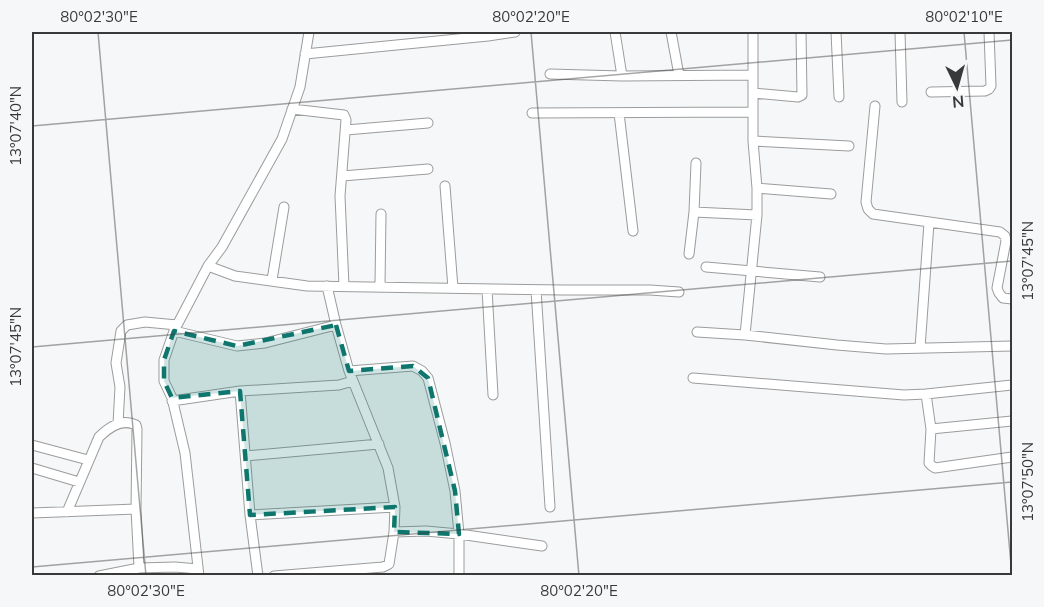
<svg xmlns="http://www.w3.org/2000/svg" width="1044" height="607" viewBox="0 0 1044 607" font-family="Mulish,sans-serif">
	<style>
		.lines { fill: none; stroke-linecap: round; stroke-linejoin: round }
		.minor-casing { stroke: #9b9c9d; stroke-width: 11 }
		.minor { stroke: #fff; stroke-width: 9 }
		.marked { fill: #0f766e; fill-opacity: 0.2; stroke: #0f766e; stroke-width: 4.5; stroke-dasharray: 12 8; stroke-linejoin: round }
		.ticks { fill: none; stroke: #39393a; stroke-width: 1.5; stroke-opacity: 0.45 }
		.neatline { fill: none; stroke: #39393a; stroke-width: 2 }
		.ticks-label { font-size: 15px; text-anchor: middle; fill: #39393a }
	</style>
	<rect width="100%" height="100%" fill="#f6f7f8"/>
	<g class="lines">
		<defs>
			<path id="minor" d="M615,32L622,76
				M671,32L679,75
				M836,32L839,97
				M900,32L902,102
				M305,54L488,36L515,32
				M550,74L622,76L753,75
				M931,92L985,91L989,89L991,86L989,32
				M753,93L798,97L802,95L801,32
				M875,106L866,202L868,209L873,214L1000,232L1005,236L1006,241L997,288L999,293L1003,298L1012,299
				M292,109L344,115L346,120L340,196L344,286
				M532,113L753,112
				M619,113L633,231
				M346,130L428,123
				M753,141L849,146
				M696,163L694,212L757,215
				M342,176L428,169
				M445,186L453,288
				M757,188L831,194
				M689,254L694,212
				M208,266L235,276L307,286L564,290H650L679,292
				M706,267L820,277
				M272,280L284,207
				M380,286L381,214
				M487,289L493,395
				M536,290L550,507
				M174,331L237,346L265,343L336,325
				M697,332L745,335L837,345L886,349L1012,346
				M745,335L757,215V188L753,141V32
				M920,348L929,223
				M349,371L413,366L422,371L428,378L445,443L455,491L459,534V576
				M693,378L904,395L926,394L1012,385
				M240,391L250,515
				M926,394L931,429L929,463L932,466L935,468L1012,457
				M172,401L240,391L339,385L353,381
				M118,424L120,387L116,363L121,331L127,325L145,322L177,325
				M931,429L1012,421
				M32,445L88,460
				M246,456L379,444
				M32,468L79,482
				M67,512L99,437C109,427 122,418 136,425L137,429L136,509L139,568
				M32,513L136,509
				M394,532L426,531L459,534L542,546
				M99,576L139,568L175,567L198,569
				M199,576L185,453L172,398L164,381V360L174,331L208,266L222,247L282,139L300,87L309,32
				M258,576L250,515L395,507
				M274,576L383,567L389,564L394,532L395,507L388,468L349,371L336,325L327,286"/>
		</defs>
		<!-- minor casing -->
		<use href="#minor" class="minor-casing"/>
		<!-- minor -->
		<use href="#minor" class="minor"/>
	</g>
	<!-- marked area -->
	<path class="marked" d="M336,325L349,371L413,366L428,378L455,491L459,534L394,532L395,507L250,515L240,391L172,398L164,381V360L174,331L237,346Z"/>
	<!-- ticks -->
	<path class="ticks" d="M98,32L146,576M531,32L579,576M964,32L1012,576M32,126L1012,40M32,347L1012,261M32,567L1012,482"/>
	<!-- border -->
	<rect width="1044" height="607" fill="none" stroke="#f6f7f8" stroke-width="66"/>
	<!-- north arrow -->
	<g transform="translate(957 87) rotate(175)" stroke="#f6f7f8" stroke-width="4.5" paint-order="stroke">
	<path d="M0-4.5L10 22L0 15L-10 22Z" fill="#39393a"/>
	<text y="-9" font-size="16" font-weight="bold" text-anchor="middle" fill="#39393a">N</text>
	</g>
	<rect x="33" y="33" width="978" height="541" class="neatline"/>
	<g class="ticks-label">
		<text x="99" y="22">80°02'30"E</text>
		<text x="531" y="22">80°02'20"E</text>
		<text x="964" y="22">80°02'10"E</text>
		<text transform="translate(16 126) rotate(-90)" y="5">13°07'40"N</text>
		<text transform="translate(1028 261) rotate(-90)" y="5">13°07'45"N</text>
		<text transform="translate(16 347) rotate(-90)" y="5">13°07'45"N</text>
		<text transform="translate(1028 482) rotate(-90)" y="5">13°07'50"N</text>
		<text x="146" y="596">80°02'30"E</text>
		<text x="579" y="596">80°02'20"E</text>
	</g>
</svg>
